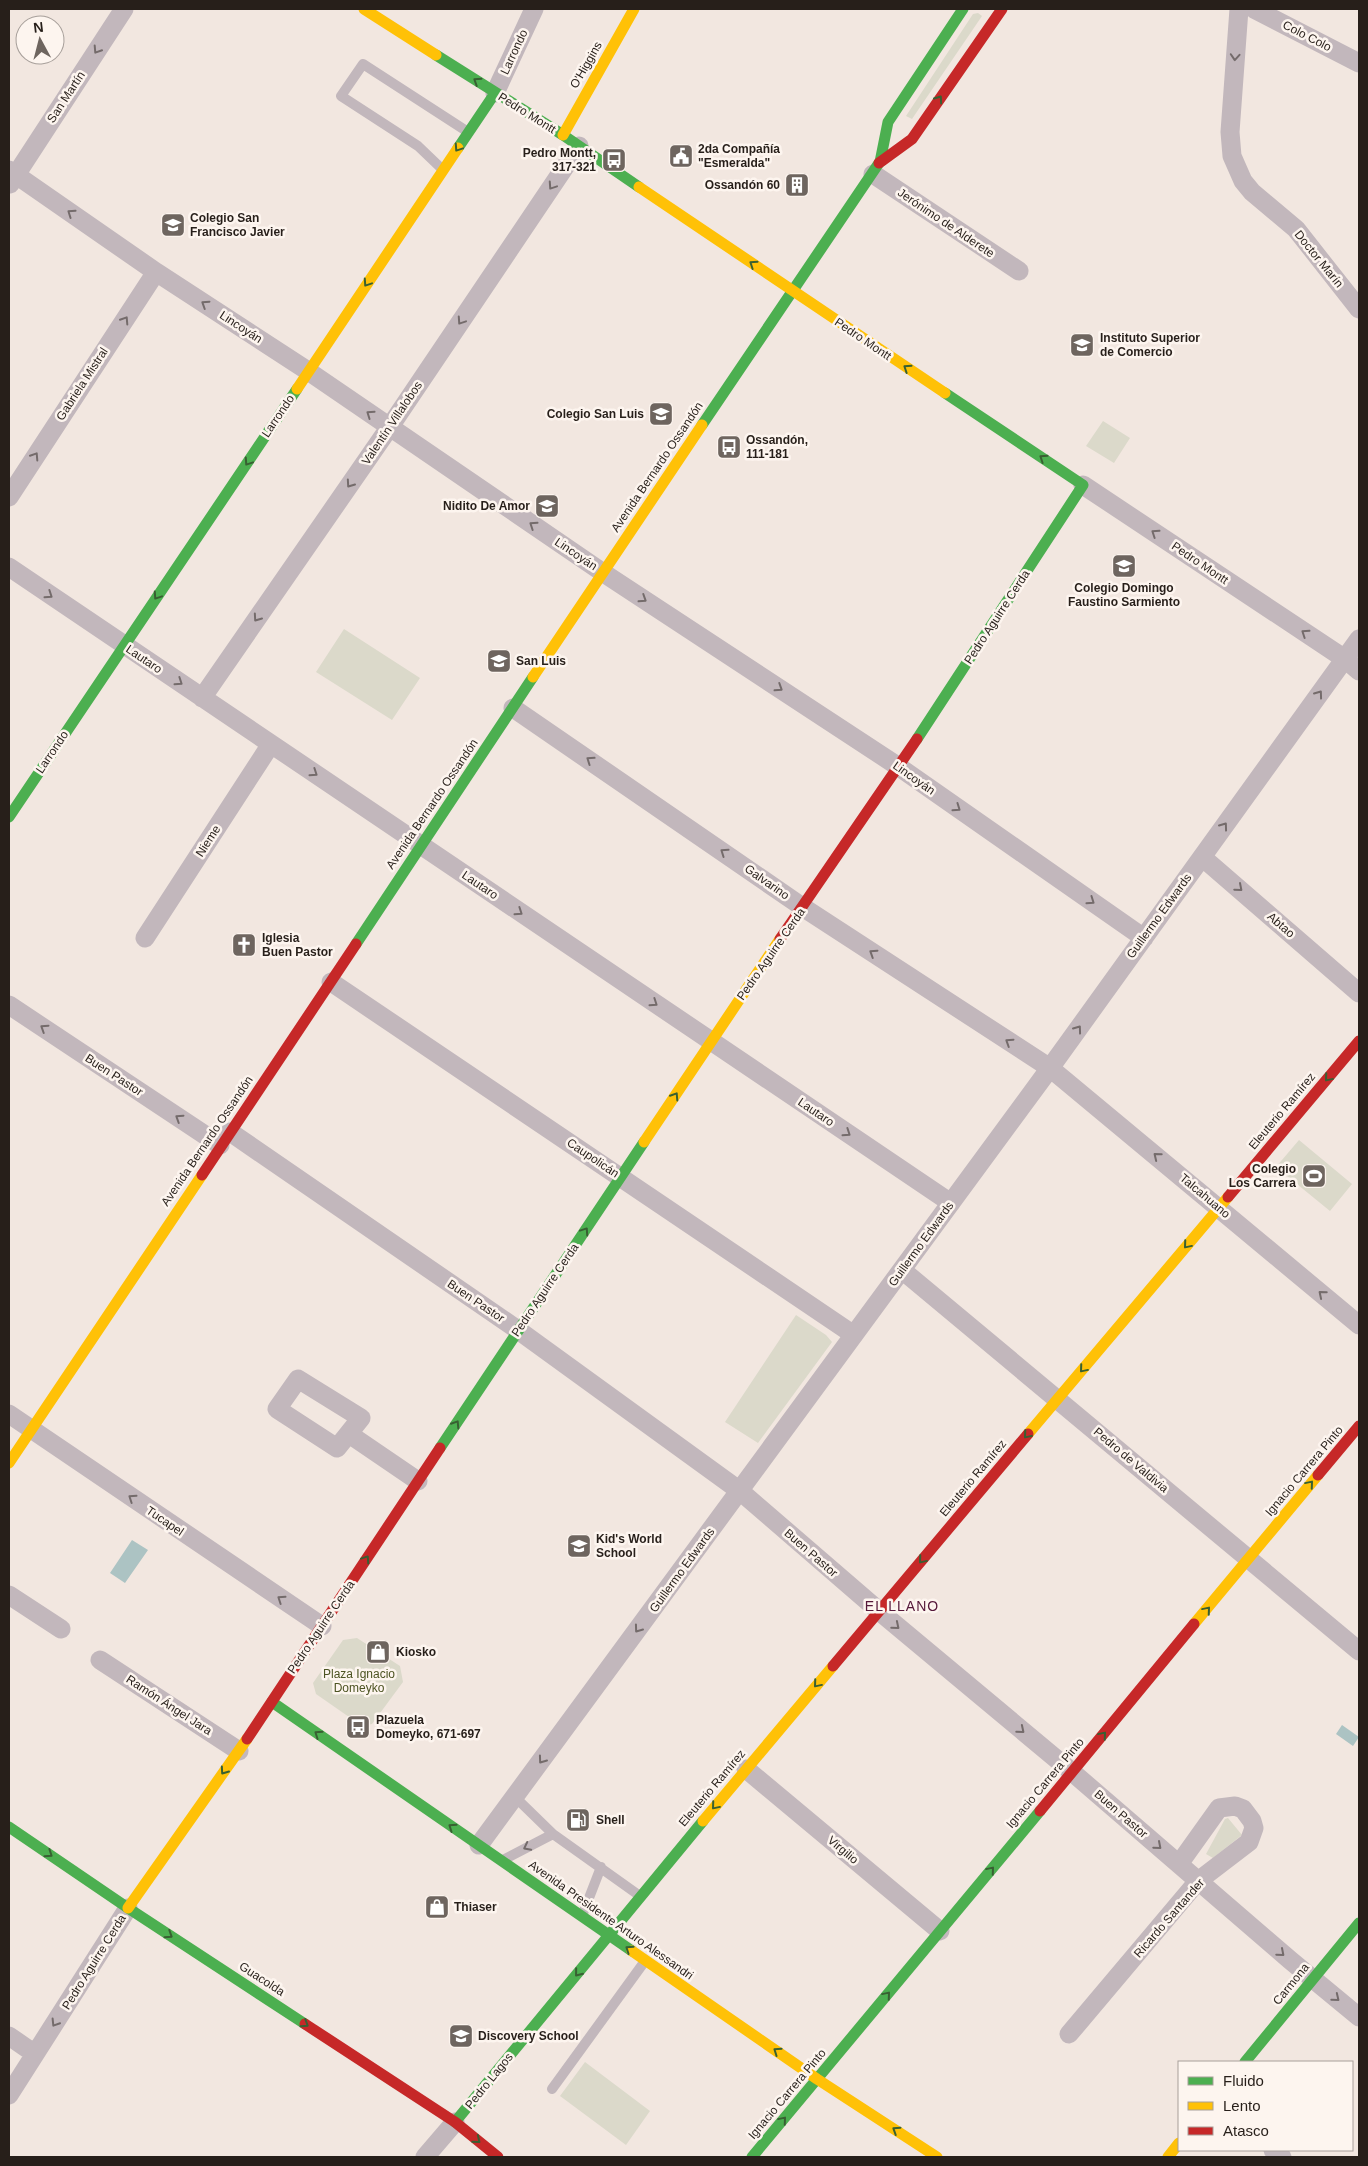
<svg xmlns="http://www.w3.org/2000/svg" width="1368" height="2166" viewBox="0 0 1368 2166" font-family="Arial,sans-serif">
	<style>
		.green { fill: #dbd9ca }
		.water { fill: #acc3c3 }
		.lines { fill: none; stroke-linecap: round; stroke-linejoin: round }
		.lane { stroke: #c2b7bc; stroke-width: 10 }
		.street { stroke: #c2b7bc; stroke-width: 19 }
		.fast { stroke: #4caf50; stroke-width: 11 }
		.slow { stroke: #ffc107; stroke-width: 11 }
		.jam { stroke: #c62828; stroke-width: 11 }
		.oneway { stroke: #746b6b }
		.oneway2 { stroke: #386032 }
		.labels { text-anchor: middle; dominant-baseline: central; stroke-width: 5; stroke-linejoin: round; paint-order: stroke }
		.street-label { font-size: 12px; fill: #271f1a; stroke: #fdf5ef }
		.poi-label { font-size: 12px; font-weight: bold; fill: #271f1a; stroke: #fdf5ef; text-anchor: start }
		.park-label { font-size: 12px; fill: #4d5423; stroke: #fdf5ef }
		.neighbourhood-label { font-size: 14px; letter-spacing: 1px; fill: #551739; stroke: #fdf5ef }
	</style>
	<rect width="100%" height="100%" fill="#f2e7e0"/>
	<!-- green -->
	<path class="green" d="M978,13L982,16L912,119L906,116L973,14Z
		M1103,421L1130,438L1114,463L1086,446Z
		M344,629L420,678L392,720L316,672Z
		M1299,1140L1352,1184L1330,1211L1276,1167Z
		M796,1315L826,1335L832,1342L758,1443L725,1422Z
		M357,1638L400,1666L403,1682L372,1724L362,1726L316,1694L313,1683L343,1640Z
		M1228,1818L1242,1835L1213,1858L1206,1854L1225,1819Z
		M585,2062L650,2111L626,2145L560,2096Z"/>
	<!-- water -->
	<path class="water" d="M132,1540L148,1550L125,1583L110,1573Z
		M1342,1725L1359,1737L1353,1746L1336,1734Z"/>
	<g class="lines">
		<!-- lane -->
		<path class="lane" d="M442,169L418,146L341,96L363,64L468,132
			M515,1797L553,1834L640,1896
			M503,1860L553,1834
			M582,1916L601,1867
			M552,2089L645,1961"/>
		<!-- street -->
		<path class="street" d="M1239,9L1230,132L1232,156L1243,181L1252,192L1296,229L1359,309
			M1254,9L1359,63
			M495,93L534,9
			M9,170L156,272L308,371L602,572L899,767L1144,938
			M873,174L1019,271
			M10,184L124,9
			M1083,485L1345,659L1359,671
			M9,497L156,272
			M9,567L951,1203
			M202,698L389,428L579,146
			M513,708L804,908L1050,1068L1359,1325
			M1202,857L1359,993
			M145,938L271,744
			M331,982L854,1335
			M9,1005L220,1145
			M230,1132L518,1330L740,1491L879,1611L1072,1772L1290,1960L1359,2017
			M902,1270L1359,1651
			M298,1379L361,1418L337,1448L277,1409Z
			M9,1414L322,1626
			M349,1434L418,1481
			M9,1595L61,1629
			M100,1660L239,1751
			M746,1769L940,1931
			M479,1845L1050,1068L1359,639
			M1069,2034L1198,1881L1249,1842L1254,1828L1252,1821L1243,1809L1235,1806L1219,1808L1179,1864
			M9,2036L35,2054
			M9,2095L128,1908
			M1273,2150L1282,2157
			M425,2157L455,2122"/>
		<!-- fast -->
		<path class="fast" d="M436,55L563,135L639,187
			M458,148L495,93
			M880,162L888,122L963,9
			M702,425L879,163
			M917,739L1083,485L945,393
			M9,817L297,389
			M356,944L533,677
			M440,1448L644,1142
			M272,1702L632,1951
			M9,1827L128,1908L305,2024
			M1245,2062L1359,1923
			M455,2122L703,1821
			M752,2157L1040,1811"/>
		<!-- slow -->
		<path class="slow" d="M364,9L436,55
			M563,135L634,9
			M639,187L945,393
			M297,389L458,148
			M533,677L702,425
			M644,1142L780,939
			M1028,1434L1228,1197
			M9,1463L202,1175
			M1194,1624L1318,1475
			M703,1821L833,1666
			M128,1908L247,1739
			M632,1951L817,2079L937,2157
			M1168,2157L1179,2143"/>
		<!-- jam -->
		<path class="jam" d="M879,163L912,139L1002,9
			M780,939L917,739
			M202,1175L356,944
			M1228,1197L1359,1041
			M1318,1475L1359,1426
			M833,1666L1028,1434
			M247,1739L440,1448
			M1040,1811L1194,1624
			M305,2024L455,2122L498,2157"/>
	</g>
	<!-- one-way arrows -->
	<defs><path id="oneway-chevron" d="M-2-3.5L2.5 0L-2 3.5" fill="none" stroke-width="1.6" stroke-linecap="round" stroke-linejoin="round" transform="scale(1.25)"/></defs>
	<g class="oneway">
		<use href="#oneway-chevron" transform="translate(97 50) rotate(123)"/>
		<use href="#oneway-chevron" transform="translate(1235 57) rotate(94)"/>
		<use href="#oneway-chevron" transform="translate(552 186) rotate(124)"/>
		<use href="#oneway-chevron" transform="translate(71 213) rotate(-145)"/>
		<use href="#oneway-chevron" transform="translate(205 304) rotate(-147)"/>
		<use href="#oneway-chevron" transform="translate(125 320) rotate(-57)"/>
		<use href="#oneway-chevron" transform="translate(461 321) rotate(124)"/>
		<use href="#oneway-chevron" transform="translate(370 414) rotate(-145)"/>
		<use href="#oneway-chevron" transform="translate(35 456) rotate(-57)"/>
		<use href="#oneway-chevron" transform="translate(350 484) rotate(125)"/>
		<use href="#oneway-chevron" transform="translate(533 525) rotate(-146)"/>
		<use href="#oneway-chevron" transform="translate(1155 533) rotate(-146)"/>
		<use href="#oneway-chevron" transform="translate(49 595) rotate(34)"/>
		<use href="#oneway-chevron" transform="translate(643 599) rotate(33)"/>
		<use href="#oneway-chevron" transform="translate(257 618) rotate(125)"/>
		<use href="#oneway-chevron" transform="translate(1305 633) rotate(-146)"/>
		<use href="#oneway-chevron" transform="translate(179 682) rotate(34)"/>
		<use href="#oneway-chevron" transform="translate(779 688) rotate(33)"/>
		<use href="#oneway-chevron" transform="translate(1319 694) rotate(-54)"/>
		<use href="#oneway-chevron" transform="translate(590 760) rotate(-145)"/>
		<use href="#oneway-chevron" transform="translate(314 773) rotate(34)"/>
		<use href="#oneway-chevron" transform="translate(957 808) rotate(35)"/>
		<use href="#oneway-chevron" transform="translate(1224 826) rotate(-54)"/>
		<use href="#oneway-chevron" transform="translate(724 852) rotate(-145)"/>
		<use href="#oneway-chevron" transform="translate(1239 888) rotate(41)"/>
		<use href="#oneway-chevron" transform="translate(1091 901) rotate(35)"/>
		<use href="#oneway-chevron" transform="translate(519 912) rotate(34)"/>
		<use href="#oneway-chevron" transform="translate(873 953) rotate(-147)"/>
		<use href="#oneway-chevron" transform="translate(654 1003) rotate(34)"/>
		<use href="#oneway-chevron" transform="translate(44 1028) rotate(-147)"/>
		<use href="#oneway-chevron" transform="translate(1078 1029) rotate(-54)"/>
		<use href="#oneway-chevron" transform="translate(1009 1042) rotate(-147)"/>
		<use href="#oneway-chevron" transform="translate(179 1118) rotate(-147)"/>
		<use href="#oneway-chevron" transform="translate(847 1133) rotate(34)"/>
		<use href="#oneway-chevron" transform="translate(1157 1156) rotate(-141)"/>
		<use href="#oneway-chevron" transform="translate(1322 1294) rotate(-140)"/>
		<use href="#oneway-chevron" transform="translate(132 1498) rotate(-146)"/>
		<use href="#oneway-chevron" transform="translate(281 1599) rotate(-146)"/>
		<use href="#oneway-chevron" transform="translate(896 1626) rotate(40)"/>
		<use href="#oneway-chevron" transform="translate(638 1629) rotate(126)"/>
		<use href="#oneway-chevron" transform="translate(1021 1730) rotate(40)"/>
		<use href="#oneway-chevron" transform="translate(542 1760) rotate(126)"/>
		<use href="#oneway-chevron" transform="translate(1158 1846) rotate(41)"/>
		<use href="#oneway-chevron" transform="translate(527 1847) rotate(153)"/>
		<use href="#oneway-chevron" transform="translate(1281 1953) rotate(41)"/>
		<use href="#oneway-chevron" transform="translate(1336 1998) rotate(39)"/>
		<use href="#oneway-chevron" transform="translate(55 2023) rotate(122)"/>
	</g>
	<g class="oneway2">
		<use href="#oneway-chevron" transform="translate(477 81) rotate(-147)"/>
		<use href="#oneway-chevron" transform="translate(939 99) rotate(-55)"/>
		<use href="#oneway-chevron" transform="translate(458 148) rotate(124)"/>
		<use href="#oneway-chevron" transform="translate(753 264) rotate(-146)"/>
		<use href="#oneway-chevron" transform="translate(367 283) rotate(124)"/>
		<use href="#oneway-chevron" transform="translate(907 368) rotate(-146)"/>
		<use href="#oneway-chevron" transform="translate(1043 458) rotate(-146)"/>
		<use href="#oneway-chevron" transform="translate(248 462) rotate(124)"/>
		<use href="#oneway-chevron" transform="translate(157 596) rotate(124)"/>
		<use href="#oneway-chevron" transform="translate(1328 1078) rotate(130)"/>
		<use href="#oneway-chevron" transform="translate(675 1096) rotate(-57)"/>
		<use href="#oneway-chevron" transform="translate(585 1231) rotate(-56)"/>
		<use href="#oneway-chevron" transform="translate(1187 1245) rotate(130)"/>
		<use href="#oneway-chevron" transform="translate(1083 1369) rotate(130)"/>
		<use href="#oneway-chevron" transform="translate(456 1424) rotate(-57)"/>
		<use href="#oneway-chevron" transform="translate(1027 1435) rotate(130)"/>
		<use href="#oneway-chevron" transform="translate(1310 1484) rotate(-50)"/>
		<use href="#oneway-chevron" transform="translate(366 1559) rotate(-56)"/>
		<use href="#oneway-chevron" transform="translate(922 1560) rotate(130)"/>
		<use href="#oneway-chevron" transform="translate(1207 1610) rotate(-50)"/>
		<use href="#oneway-chevron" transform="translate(817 1684) rotate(130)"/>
		<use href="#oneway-chevron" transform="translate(318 1734) rotate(-145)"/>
		<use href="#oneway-chevron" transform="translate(1103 1735) rotate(-50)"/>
		<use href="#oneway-chevron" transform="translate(224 1771) rotate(125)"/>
		<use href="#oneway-chevron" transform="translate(715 1806) rotate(130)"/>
		<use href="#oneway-chevron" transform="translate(452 1827) rotate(-145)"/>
		<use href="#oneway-chevron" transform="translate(49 1854) rotate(34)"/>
		<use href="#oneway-chevron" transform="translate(991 1870) rotate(-50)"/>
		<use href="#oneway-chevron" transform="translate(169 1935) rotate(33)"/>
		<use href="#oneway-chevron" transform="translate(629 1949) rotate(-145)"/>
		<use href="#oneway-chevron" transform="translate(578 1973) rotate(129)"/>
		<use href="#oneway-chevron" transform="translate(887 1995) rotate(-50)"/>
		<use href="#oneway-chevron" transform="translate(305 2024) rotate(33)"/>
		<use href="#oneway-chevron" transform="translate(777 2051) rotate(-145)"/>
		<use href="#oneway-chevron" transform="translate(783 2120) rotate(-50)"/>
		<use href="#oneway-chevron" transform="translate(896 2130) rotate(-147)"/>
		<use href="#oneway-chevron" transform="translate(477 2140) rotate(39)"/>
	</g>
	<!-- icons -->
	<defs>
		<symbol id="civic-square" viewBox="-11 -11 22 22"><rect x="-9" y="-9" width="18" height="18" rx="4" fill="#6e655f" stroke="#fdf5ef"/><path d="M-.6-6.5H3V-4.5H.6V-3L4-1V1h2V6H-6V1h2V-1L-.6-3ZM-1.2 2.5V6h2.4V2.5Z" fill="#fff"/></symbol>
		<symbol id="bus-square" viewBox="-11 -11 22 22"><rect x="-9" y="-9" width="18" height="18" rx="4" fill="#6e655f" stroke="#fdf5ef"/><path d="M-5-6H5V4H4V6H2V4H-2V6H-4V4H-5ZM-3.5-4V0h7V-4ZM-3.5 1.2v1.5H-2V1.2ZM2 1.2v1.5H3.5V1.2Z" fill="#fff"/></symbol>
		<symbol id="building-square" viewBox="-11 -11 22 22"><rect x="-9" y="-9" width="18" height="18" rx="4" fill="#6e655f" stroke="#fdf5ef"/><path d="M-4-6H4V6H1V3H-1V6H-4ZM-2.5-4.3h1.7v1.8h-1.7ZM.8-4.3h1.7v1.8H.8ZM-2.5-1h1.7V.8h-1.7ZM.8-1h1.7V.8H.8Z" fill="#fff"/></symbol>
		<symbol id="school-square" viewBox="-11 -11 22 22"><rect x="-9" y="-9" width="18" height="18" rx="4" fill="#6e655f" stroke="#fdf5ef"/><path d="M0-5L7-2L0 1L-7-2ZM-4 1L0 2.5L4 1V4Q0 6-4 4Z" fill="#fff"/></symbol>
		<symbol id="church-square" viewBox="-11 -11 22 22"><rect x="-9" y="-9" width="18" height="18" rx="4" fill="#6e655f" stroke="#fdf5ef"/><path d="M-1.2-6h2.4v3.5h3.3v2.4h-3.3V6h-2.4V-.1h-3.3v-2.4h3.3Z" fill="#fff"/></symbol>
		<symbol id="stadium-square" viewBox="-11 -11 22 22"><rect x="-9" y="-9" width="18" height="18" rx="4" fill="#6e655f" stroke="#fdf5ef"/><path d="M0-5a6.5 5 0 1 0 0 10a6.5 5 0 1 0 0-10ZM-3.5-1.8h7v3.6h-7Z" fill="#fff"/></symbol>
		<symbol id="shop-square" viewBox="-11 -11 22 22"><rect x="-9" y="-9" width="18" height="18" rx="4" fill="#6e655f" stroke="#fdf5ef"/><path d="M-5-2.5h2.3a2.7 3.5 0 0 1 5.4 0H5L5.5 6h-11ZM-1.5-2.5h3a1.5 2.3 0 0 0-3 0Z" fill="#fff"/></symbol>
		<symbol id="fuel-square" viewBox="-11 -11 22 22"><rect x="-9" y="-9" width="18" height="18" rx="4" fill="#6e655f" stroke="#fdf5ef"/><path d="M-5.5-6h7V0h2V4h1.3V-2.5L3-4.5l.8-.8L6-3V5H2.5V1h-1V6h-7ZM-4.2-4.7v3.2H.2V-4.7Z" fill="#fff"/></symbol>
	</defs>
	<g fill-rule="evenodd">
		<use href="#civic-square" x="667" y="142" width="28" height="28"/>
		<use href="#bus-square" x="600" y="146" width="28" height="28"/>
		<use href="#building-square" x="783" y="171" width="28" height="28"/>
		<use href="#school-square" x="159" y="211" width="28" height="28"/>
		<use href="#school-square" x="1068" y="331" width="28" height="28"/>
		<use href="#school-square" x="647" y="400" width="28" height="28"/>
		<use href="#bus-square" x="715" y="433" width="28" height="28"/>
		<use href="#school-square" x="533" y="492" width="28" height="28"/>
		<use href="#school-square" x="1110" y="552" width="28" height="28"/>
		<use href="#school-square" x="485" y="647" width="28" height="28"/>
		<use href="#church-square" x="230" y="931" width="28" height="28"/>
		<use href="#stadium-square" x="1300" y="1162" width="28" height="28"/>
		<use href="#school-square" x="565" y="1532" width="28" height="28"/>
		<use href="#shop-square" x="364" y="1638" width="28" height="28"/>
		<use href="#bus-square" x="344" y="1713" width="28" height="28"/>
		<use href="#fuel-square" x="564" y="1806" width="28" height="28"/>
		<use href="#shop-square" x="423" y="1893" width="28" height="28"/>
		<use href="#school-square" x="447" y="2022" width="28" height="28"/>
	</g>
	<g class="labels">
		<!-- street labels -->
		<g class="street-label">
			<text transform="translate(1307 36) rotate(27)">Colo Colo</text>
			<text transform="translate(514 52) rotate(-65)">Larrondo</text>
			<text transform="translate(586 65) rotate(-60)">O'Higgins</text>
			<text transform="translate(66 97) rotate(-57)">San Martín</text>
			<text transform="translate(527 113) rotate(32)">Pedro Montt</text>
			<text transform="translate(946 223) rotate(34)">Jerónimo de Alderete</text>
			<text transform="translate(1319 259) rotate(51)">Doctor Marín</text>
			<text transform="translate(241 327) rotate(33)">Lincoyán</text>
			<text transform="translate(863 339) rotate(34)">Pedro Montt</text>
			<text transform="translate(82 384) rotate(-57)">Gabriela Mistral</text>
			<text transform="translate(278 416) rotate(-56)">Larrondo</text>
			<text transform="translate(392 423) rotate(-56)">Valentín Villalobos</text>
			<text transform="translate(657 467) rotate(-56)">Avenida Bernardo Ossandón</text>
			<text transform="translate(576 554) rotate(34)">Lincoyán</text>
			<text transform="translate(1200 563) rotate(34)">Pedro Montt</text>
			<text transform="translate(997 617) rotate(-57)">Pedro Aguirre Cerda</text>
			<text transform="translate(144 659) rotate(34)">Lautaro</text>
			<text transform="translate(52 752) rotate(-56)">Larrondo</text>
			<text transform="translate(914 778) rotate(35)">Lincoyán</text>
			<text transform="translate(432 804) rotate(-56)">Avenida Bernardo Ossandón</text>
			<text transform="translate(208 841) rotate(-57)">Nieme</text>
			<text transform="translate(767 882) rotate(35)">Galvarino</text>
			<text transform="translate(480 885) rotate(34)">Lautaro</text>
			<text transform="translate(1159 916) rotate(-54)">Guillermo Edwards</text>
			<text transform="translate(1281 925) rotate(41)">Abtao</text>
			<text transform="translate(771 954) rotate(-55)">Pedro Aguirre Cerda</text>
			<text transform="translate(114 1075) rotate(33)">Buen Pastor</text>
			<text transform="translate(1282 1111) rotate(-50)">Eleuterio Ramírez</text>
			<text transform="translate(816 1112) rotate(34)">Lautaro</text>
			<text transform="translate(207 1141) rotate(-56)">Avenida Bernardo Ossandón</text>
			<text transform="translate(593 1158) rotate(34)">Caupolicán</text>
			<text transform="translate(1205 1196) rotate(40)">Talcahuano</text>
			<text transform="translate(921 1244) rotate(-54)">Guillermo Edwards</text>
			<text transform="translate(545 1290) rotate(-56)">Pedro Aguirre Cerda</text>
			<text transform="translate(476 1301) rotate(34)">Buen Pastor</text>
			<text transform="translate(1131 1460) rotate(40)">Pedro de Valdivia</text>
			<text transform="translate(1304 1471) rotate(-50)">Ignacio Carrera Pinto</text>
			<text transform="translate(973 1478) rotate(-50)">Eleuterio Ramírez</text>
			<text transform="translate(165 1521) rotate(34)">Tucapel</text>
			<text transform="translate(811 1553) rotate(41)">Buen Pastor</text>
			<text transform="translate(682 1570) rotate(-54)">Guillermo Edwards</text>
			<text transform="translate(321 1627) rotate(-56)">Pedro Aguirre Cerda</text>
			<text transform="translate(169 1705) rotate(33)">Ramón Ángel Jara</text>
			<text transform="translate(1045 1783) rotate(-50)">Ignacio Carrera Pinto</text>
			<text transform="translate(712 1788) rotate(-50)">Eleuterio Ramírez</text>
			<text transform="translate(1121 1814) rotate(41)">Buen Pastor</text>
			<text transform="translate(843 1850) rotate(40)">Virgilio</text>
			<text transform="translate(1169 1918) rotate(-49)">Ricardo Santander</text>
			<text transform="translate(611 1920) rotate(35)">Avenida Presidente Arturo Alessandri</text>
			<text transform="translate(94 1962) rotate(-58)">Pedro Aguirre Cerda</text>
			<text transform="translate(262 1979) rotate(33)">Guacolda</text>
			<text transform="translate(1291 1984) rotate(-51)">Carmona</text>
			<text transform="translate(489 2081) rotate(-51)">Pedro Lagos</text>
			<text transform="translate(787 2094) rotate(-50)">Ignacio Carrera Pinto</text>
		</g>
		<!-- poi labels -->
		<g class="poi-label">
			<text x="698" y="149">2da Compañía<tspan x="698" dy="14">"Esmeralda"</tspan></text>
			<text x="596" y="153" text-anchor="end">Pedro Montt,<tspan x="596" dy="14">317-321</tspan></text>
			<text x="780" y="185" text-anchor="end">Ossandón 60</text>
			<text x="190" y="218">Colegio San<tspan x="190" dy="14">Francisco Javier</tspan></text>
			<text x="1100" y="338">Instituto Superior<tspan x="1100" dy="14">de Comercio</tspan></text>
			<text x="644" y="414" text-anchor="end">Colegio San Luis</text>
			<text x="746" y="440">Ossandón,<tspan x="746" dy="14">111-181</tspan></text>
			<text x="530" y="506" text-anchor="end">Nidito De Amor</text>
			<text x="1124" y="588" text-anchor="middle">Colegio Domingo<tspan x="1124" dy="14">Faustino Sarmiento</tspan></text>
			<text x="516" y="661">San Luis</text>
			<text x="262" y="938">Iglesia<tspan x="262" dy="14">Buen Pastor</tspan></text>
			<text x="1296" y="1169" text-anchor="end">Colegio<tspan x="1296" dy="14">Los Carrera</tspan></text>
			<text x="596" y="1539">Kid's World<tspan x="596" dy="14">School</tspan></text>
			<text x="396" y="1652">Kiosko</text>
			<text x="376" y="1720">Plazuela<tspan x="376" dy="14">Domeyko, 671-697</tspan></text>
			<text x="596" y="1820">Shell</text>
			<text x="454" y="1907">Thiaser</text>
			<text x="478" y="2036">Discovery School</text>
		</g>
		<!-- park labels -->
		<g class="park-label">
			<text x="359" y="1674">Plaza Ignacio<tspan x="359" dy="14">Domeyko</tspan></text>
		</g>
		<!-- neighbourhood labels -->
		<g class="neighbourhood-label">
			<text x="902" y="1606">EL LLANO</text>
		</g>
	</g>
	<!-- border -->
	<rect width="1368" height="2166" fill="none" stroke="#271f1a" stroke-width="20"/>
	<!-- legend -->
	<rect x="1178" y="2061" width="175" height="90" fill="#fdf5ef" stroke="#a79f9a"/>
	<rect x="1188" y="2077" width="25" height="8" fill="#4caf50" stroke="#a79f9a"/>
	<text x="1223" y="2086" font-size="15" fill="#271f1a">Fluido</text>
	<rect x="1188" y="2102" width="25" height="8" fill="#ffc107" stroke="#a79f9a"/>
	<text x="1223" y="2111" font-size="15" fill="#271f1a">Lento</text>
	<rect x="1188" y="2127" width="25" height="8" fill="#c62828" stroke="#a79f9a"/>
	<text x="1223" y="2136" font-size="15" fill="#271f1a">Atasco</text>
	<!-- north arrow -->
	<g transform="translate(40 40) rotate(353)"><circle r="24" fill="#fdf5ef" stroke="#a79f9a"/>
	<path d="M0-4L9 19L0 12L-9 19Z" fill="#6e655f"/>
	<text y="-8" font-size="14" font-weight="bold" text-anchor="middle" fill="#271f1a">N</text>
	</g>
</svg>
